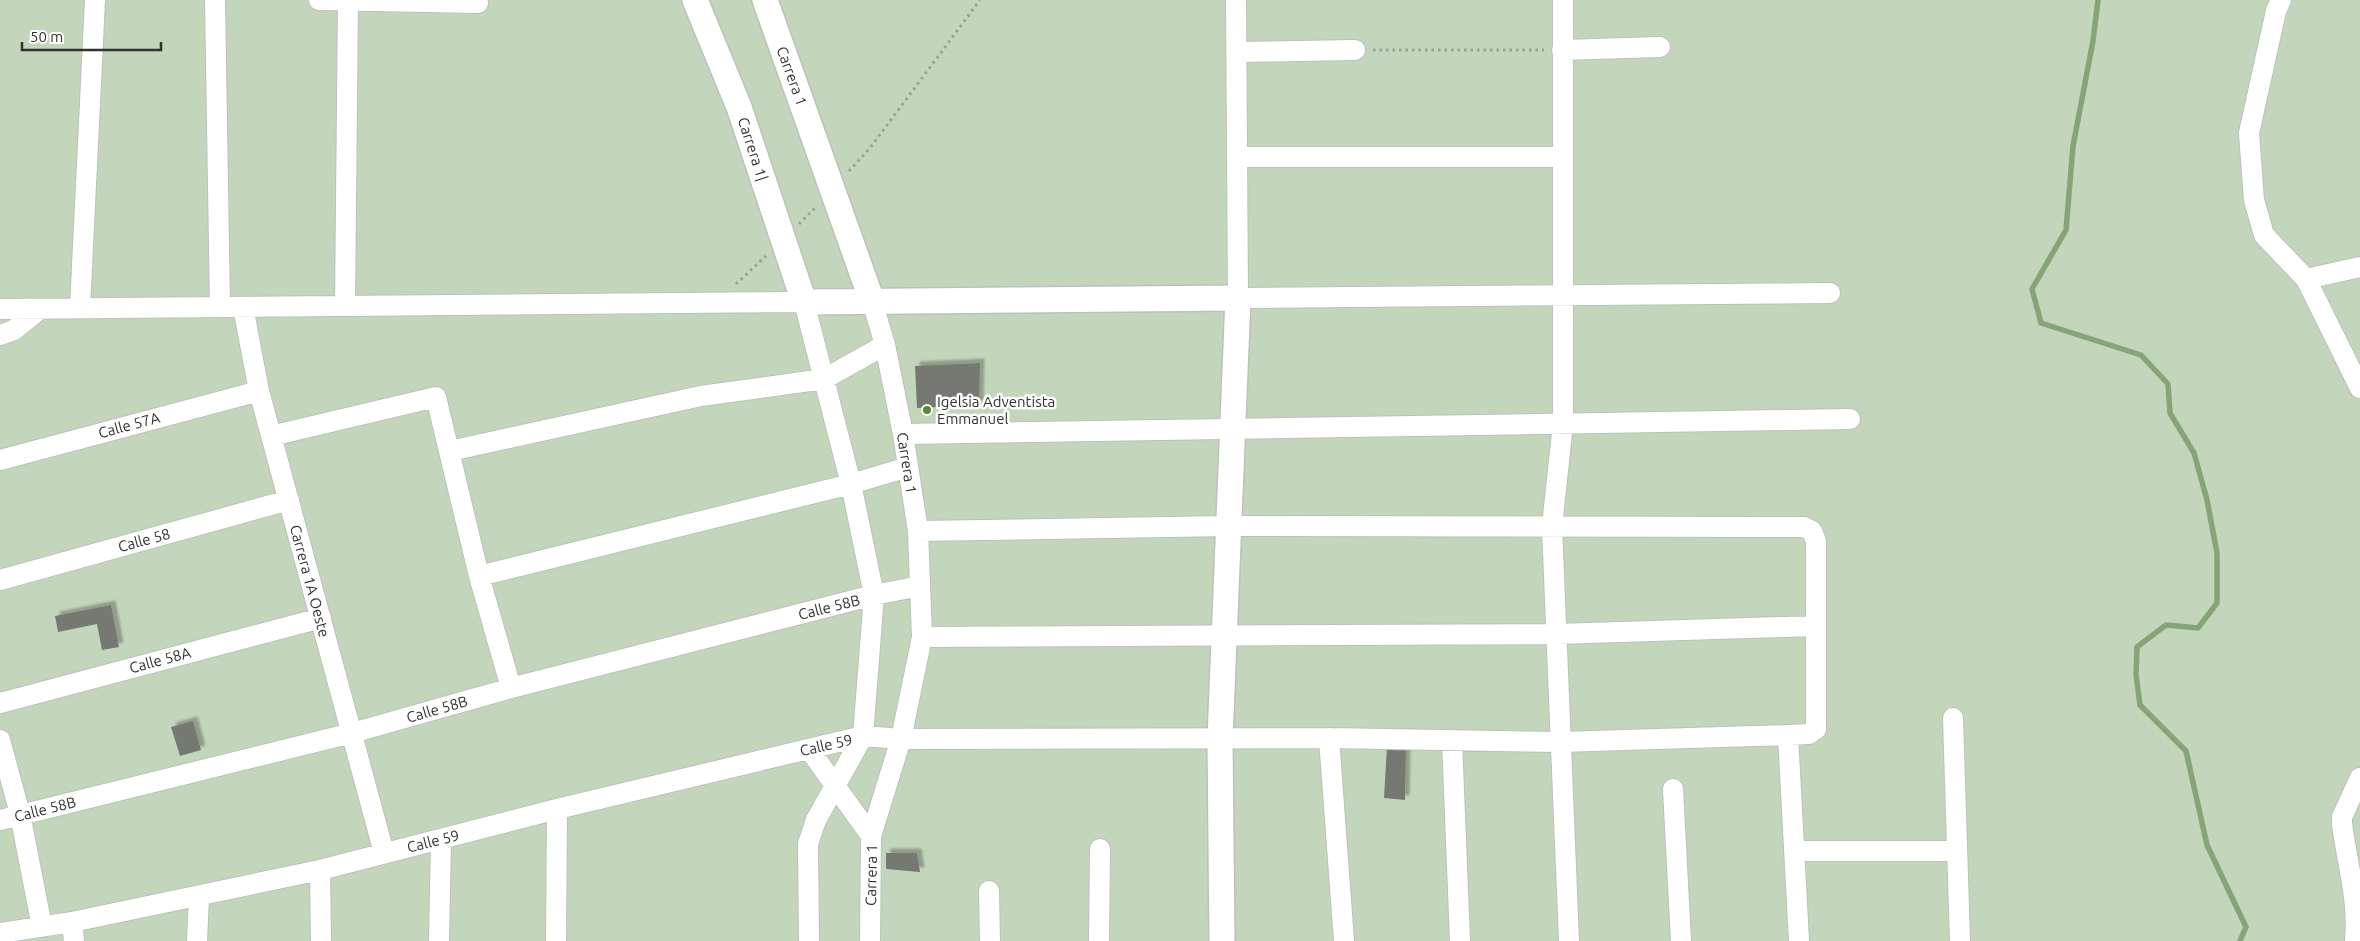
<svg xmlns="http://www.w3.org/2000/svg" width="2360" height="941" viewBox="0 0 2360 941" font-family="Ubuntu,sans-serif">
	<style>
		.green { fill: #c3d6bb }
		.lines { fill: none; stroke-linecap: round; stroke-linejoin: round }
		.stream { stroke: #87a37a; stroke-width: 5.5 }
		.building { fill: #747972; filter: url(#shadow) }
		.minor-casing { stroke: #bcc2ba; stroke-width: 22 }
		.tertiary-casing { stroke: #bcc2ba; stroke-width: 28 }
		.path { stroke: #9b9e99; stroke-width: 3; stroke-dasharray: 2.5 4; stroke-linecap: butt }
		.minor { stroke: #fff; stroke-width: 20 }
		.tertiary { stroke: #fff; stroke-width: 25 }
		.poi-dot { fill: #518e2e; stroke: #fff; stroke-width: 2 }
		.labels { text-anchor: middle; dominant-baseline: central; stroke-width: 5; stroke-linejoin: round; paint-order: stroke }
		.street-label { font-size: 15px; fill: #30322f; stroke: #fff }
		.poi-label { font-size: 15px; fill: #30322f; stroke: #fff; text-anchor: start }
	</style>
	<defs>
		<filter id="shadow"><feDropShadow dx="4.5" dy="-4.5" stdDeviation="1" flood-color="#0004"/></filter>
	</defs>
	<rect width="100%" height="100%" fill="#eff4ec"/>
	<!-- green -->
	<path class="green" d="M0,0H2360V941H0Z"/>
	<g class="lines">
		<!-- stream -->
		<path class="stream" d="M2098,0L2093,41L2073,146L2066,230L2032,289L2041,323L2141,355L2168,384L2170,413L2194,453L2207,500L2217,553V603L2198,628L2166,625L2137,647L2136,675L2140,705L2186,751L2207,845L2246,927L2240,941"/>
	</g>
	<!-- building -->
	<path class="building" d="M980,363L979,405L917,408L915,366Z
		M111,605L119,647L102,650L97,624L58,632L55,616Z
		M193,721L201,750L180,756L171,727Z
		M1406,745L1405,800L1384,798L1387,746Z
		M886,853H917L920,872L886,869Z"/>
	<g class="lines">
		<defs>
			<path id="minor" d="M215,0L220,307
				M319,0L478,3
				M1236,0L1238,298L1830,293
				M1563,0V424L1552,526L1569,941
				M2281,0L2276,11L2249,133L2254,200L2264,235L2306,279L2360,388
				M1562,50L1660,47
				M1236,52L1355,50
				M1237,157H1562
				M2306,279L2360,267
				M345,306L348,1
				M243,307L259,391L384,853
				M80,308L95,0
				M0,309L804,302L851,484L874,595L863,736L816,820L808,844L809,941
				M0,335L14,330L40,309
				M903,434L1850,419
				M271,436L436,397L479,576L511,688
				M450,451L701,396L824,379L885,345
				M0,460L259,391
				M479,576L851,484L908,467
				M0,580L289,500
				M922,637L1556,634L1815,626
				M0,703L321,618
				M1953,718L1960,941
				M1788,735L1799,941
				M1329,738L1344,941
				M0,740L20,814L42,927
				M1452,740L1460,941
				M809,749L871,836
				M1673,789L1681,941
				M0,820L352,733L511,688L874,595L920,586
				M1794,851H1957
				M320,870L321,941
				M989,891L990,941
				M72,922L74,941
				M0,933L72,922L320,870L557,809L863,736L901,739L1329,738L1559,742L1788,735L1809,734L1816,729V541L1812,531L1804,527L1228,526L918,531
				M197,941L199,896
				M439,941L441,839
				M556,941L557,809
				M870,941L871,836L901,739L922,637L918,531L903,434L885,345L872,301
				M1099,941L1100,849
				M2355,941C2359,901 2347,863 2342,824V817L2360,778"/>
			<path id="tertiary" d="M695,0L739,107L804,302L1238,298L1220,739L1222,941
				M765,0L872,301"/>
		</defs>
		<!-- minor casing -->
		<use href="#minor" class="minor-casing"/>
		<!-- tertiary casing -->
		<use href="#tertiary" class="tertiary-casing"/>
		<!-- path -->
		<path class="path" d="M1373,50H1544
			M849,171L870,148L980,0
			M799,224L816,207
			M736,284L766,256"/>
		<!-- minor -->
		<use href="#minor" class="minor"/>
		<!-- tertiary -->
		<use href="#tertiary" class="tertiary"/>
	</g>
	<!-- markers -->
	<circle class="poi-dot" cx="927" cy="410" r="5"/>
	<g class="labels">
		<!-- street labels -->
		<g class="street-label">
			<text transform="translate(792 76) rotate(70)">Carrera 1</text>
			<text transform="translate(753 149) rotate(72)">Carrera 1|</text>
			<text transform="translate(129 425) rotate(-15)">Calle 57A</text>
			<text transform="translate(907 463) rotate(81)">Carrera 1</text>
			<text transform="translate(144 540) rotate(-15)">Calle 58</text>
			<text transform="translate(310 581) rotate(75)">Carrera 1A Oeste</text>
			<text transform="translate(829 607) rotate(-14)">Calle 58B</text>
			<text transform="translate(160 660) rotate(-15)">Calle 58A</text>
			<text transform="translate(437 709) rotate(-16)">Calle 58B</text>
			<text transform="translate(826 745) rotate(-13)">Calle 59</text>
			<text transform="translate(45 809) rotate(-14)">Calle 58B</text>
			<text transform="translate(433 841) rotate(-14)">Calle 59</text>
			<text transform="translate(871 875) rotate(-89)">Carrera 1</text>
		</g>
		<!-- poi labels -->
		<g class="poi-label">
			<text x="937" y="401">Igelsia Adventista<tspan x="937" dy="17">Emmanuel</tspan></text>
		</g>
	</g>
	<!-- scale -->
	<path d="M22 42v8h139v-8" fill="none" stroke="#30322f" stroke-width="2.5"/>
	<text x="30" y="42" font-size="15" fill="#30322f" stroke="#ffffff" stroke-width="4" paint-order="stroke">50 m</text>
</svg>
